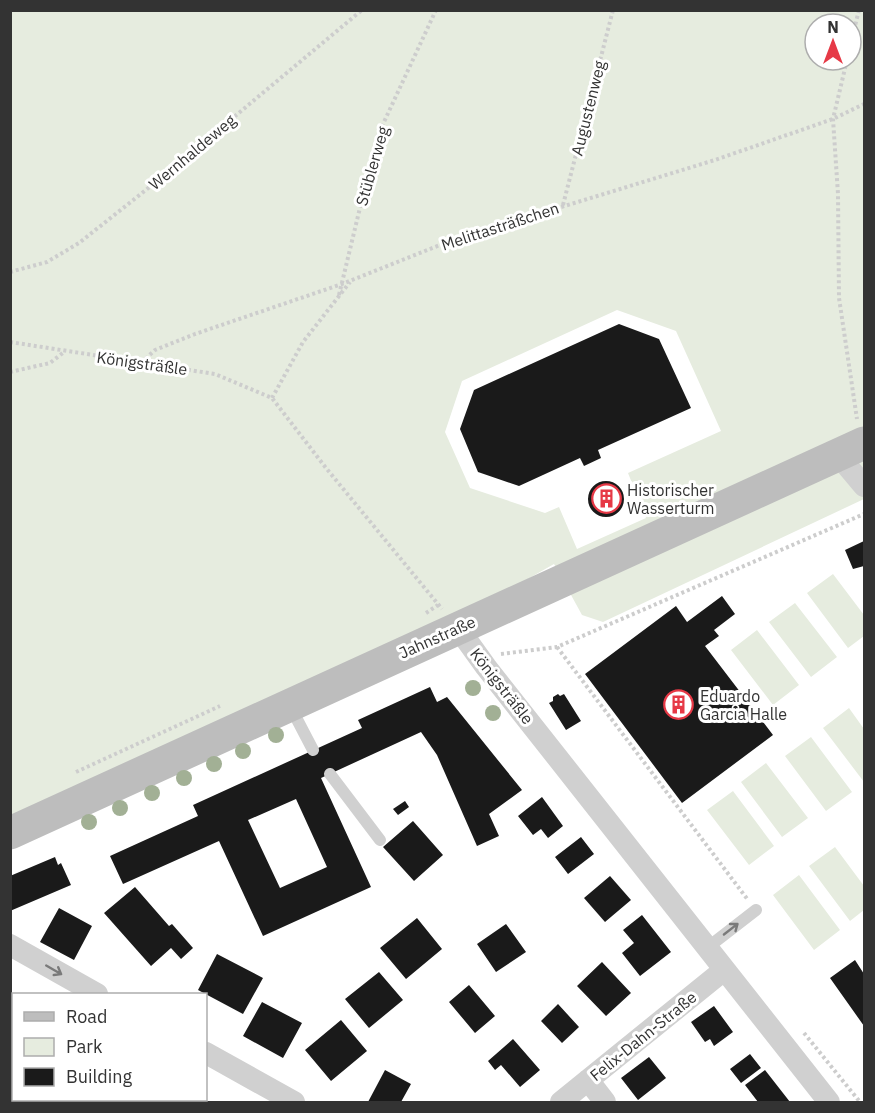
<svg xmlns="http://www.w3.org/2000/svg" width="875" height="1113" viewBox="0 0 875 1113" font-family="'IBM Plex Sans',sans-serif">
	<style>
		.green { fill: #e6ecdf; fill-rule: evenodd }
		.building { fill: #1a1a1a; fill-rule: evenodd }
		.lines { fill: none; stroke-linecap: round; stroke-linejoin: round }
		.path { stroke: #cdcdcd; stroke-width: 4; stroke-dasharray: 3 3; stroke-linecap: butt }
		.service { stroke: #d0d0d0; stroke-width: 12 }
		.minor { stroke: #d0d0d0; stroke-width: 22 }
		.secondary { stroke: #bdbdbd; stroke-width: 33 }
		.tree { fill: #a2b095 }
		.oneway { stroke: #7a7a7a }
		.labels { text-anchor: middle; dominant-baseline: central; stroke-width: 6; stroke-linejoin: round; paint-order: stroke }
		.street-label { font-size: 16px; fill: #333; stroke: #fff }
		.poi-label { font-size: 16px; fill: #333; stroke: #fff; text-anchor: start }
	</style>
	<rect width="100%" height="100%" fill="#fff"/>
	<!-- green -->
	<path class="green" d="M10,11H864V499L603,622L582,615L554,564L444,627L11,821ZM815,24H851V60H815ZM617,310L676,331L721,431L628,473L646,518L577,549L559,507L545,513L470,488L445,432L462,381Z
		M833,574L864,615V636L848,648L807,593Z
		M795,603L837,657L811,677L769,622Z
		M757,630L799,685L773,705L731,650Z
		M849,708L864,729V782L823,728Z
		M811,737L852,792L826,811L785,756Z
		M766,763L808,818L782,837L741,782Z
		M733,791L774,846L749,865L707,810Z
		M835,847L864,886V910L850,921L809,866Z
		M799,875L840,930L814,950L773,895Z"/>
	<!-- building -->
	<path class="building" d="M619,324L659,339L691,408L598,450L601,458L584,466L580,458L519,486L478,472L460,429L474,390Z
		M588 499a18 18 0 1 1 36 0a18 18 0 1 1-36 0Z
		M864,541V566L853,569L845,550Z
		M722,596L735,614L714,630L719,636L705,646L773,735L682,803L585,674L676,606L687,622Z
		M430,687L437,702L447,697L522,790L489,814L499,836L477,846L437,755L421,732L321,778L371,887L263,936L219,841L123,884L110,856L198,816L193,805L362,728L358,720ZM296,799L327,867L280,888L248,820Z
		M558,694L560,696L564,694L581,721L566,730L549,703L553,701V697Z
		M542,797L563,826L548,838L541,829L533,835L518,816Z
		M405,801L409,807L398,815L393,809Z
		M413,821L443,855L414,881L383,847Z
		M581,837L594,854L568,874L555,857Z
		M55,857L58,865L61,863L71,885L10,911V876Z
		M610,876L631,900L605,922L584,898Z
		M135,887L169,926L172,924L193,948L181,959L171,948L151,966L104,913Z
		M59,908L92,926L74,960L40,942Z
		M642,915L671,952L640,976L622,953L634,943L623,930Z
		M417,918L442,949L406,979L380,948Z
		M506,924L526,952L496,972L477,944Z
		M217,954L263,978L243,1014L198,990Z
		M855,960L864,974V1026L830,978Z
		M602,962L631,993L606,1016L577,986Z
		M379,972L403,1000L369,1028L345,999Z
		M469,985L495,1016L475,1033L449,1002Z
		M262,1002L302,1023L283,1058L243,1036Z
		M558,1004L579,1027L562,1043L541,1021Z
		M714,1006L733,1032L714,1046L710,1039L705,1042L691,1022Z
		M341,1020L367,1051L331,1081L305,1050Z
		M513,1039L540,1070L520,1087L501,1065L495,1070L488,1061Z
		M750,1054L761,1068L741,1083L730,1069Z
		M649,1057L666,1078L638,1100L621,1078Z
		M385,1070L411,1084L401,1102H368Z
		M765,1070L790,1102H758L745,1085Z
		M13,1073L14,1100H45V1102H10V1081Z
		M74,1100H104L103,1102H82Z
		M127,1100H164L163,1102H126Z"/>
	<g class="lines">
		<!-- path -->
		<path class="path" d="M851,42L859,10
			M847,60L833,119L838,194L839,298L857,419
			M563,205L613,10
			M10,272L47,262L79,243L161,178L362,10
			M339,295L377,137L436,10
			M10,342L215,374L272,398L326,468L442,609
			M141,363L155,350L195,334L342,284L450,241L715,160L833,119L864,104
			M10,372L50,363L64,352
			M272,398L303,342L350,282
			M426,613L438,605
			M557,647L748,900
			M501,654L557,647L864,514
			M76,772L220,706
			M804,1033L860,1102"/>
		<!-- service -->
		<path class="service" d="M290,706L313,750
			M330,774L380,840
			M707,948L756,910"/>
		<!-- minor -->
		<path class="minor" d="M838,455L864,486
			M458,628L486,667L829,1102
			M10,945L97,994
			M206,1053L294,1102
			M588,1080L605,1102
			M561,1102L724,970"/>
		<!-- secondary -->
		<path class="secondary" d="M10,833L864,443"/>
	</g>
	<!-- trees -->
	<g class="tree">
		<circle cx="473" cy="688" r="8"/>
		<circle cx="493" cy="713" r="8"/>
		<circle cx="276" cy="735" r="8"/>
		<circle cx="243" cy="751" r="8"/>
		<circle cx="214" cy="764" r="8"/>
		<circle cx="184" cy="778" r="8"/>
		<circle cx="152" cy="793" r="8"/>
		<circle cx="120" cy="808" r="8"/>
		<circle cx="89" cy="822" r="8"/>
	</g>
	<!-- one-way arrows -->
	<defs><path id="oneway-shaft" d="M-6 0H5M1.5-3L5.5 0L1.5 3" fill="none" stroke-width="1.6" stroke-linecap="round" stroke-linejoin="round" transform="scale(1.5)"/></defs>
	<g class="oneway">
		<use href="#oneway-shaft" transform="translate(731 929) rotate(-38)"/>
		<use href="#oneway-shaft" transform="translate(54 970) rotate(30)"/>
	</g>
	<!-- icons -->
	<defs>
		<symbol id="building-ring" viewBox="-11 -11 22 22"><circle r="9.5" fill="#fff" stroke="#e63946" stroke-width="1.5"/><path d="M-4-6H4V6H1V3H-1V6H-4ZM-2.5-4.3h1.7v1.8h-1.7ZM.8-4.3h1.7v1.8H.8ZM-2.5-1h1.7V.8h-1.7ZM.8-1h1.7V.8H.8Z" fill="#e63946"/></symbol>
	</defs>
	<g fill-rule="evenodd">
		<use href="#building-ring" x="590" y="482" width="33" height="33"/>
		<use href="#building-ring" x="662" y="688" width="33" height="33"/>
	</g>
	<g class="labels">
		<!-- street labels -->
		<g class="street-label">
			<text transform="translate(588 108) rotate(-76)">Augustenweg</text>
			<text transform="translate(192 152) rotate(-40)">Wernhaldeweg</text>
			<text transform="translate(372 166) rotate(-74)">Stüblerweg</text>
			<text transform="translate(500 226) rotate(-18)">Melittasträßchen</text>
			<text transform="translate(142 363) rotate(8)">Königsträßle</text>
			<text transform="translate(437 637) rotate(-24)">Jahnstraße</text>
			<text transform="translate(502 686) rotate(52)">Königsträßle</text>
			<text transform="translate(643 1036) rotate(-39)">Felix-Dahn-Straße</text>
		</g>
		<!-- poi labels -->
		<g class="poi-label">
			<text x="627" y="490">Historischer<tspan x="627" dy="18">Wasserturm</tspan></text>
			<text x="700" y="696">Eduardo<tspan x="700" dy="18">Garcia Halle</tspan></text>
		</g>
	</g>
	<!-- border -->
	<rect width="875" height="1113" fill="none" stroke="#333333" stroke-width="24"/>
	<!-- legend -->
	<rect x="12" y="993" width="195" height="108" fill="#ffffff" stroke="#adadad" stroke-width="1.5"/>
	<rect x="24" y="1012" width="30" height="9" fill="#bdbdbd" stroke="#adadad" stroke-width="1.5"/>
	<text x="66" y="1023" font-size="18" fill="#333333">Road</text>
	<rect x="24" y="1038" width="30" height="18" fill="#e6ecdf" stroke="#adadad" stroke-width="1.5"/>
	<text x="66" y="1053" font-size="18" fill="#333333">Park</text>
	<rect x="24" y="1068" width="30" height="18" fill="#1a1a1a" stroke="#adadad" stroke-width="1.5"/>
	<text x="66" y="1083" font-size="18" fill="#333333">Building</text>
	<!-- north arrow -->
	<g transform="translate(833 42)"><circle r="28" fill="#ffffff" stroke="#adadad" stroke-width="1.5"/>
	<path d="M0-4.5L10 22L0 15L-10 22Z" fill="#e63946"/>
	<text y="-9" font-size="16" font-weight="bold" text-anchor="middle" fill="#333333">N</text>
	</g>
</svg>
